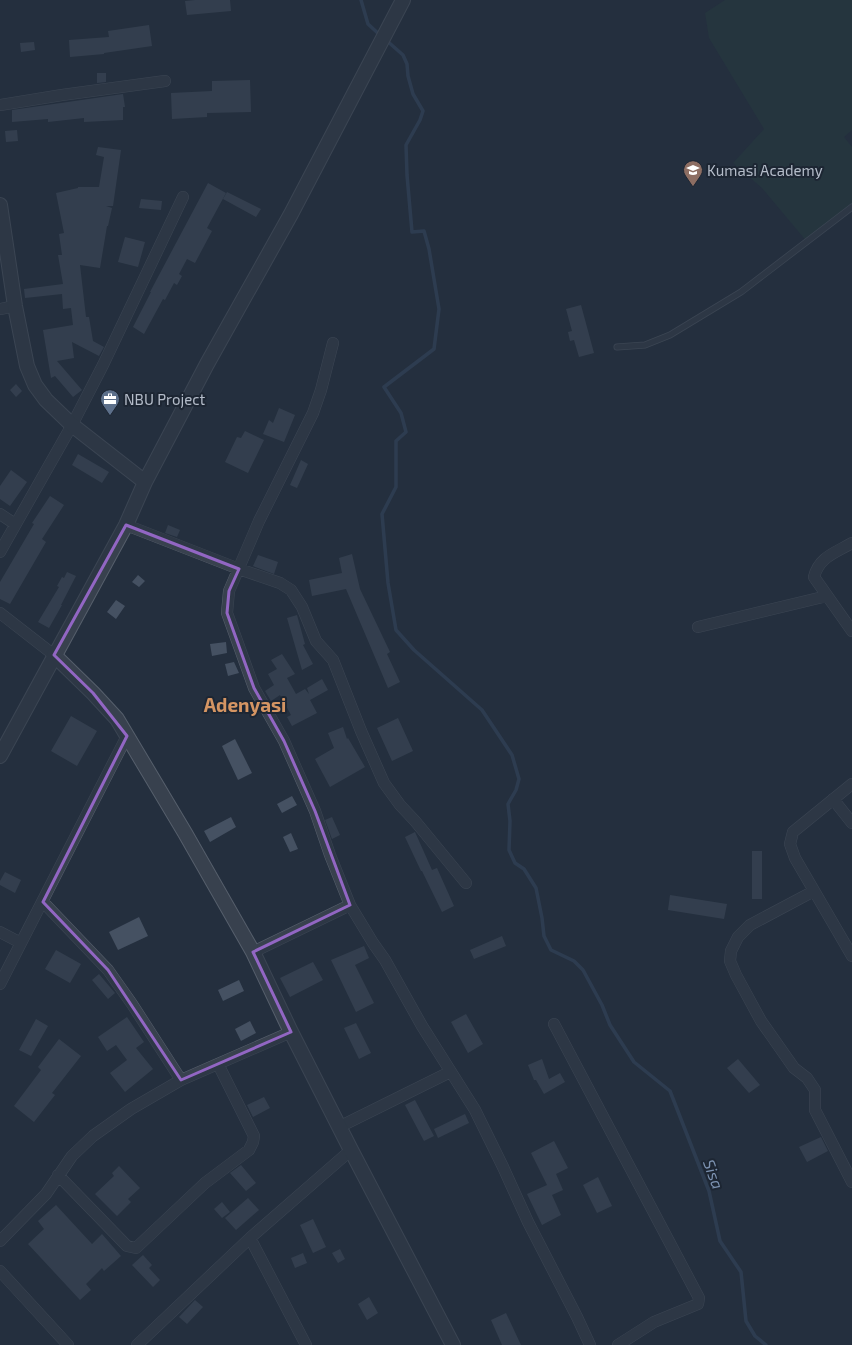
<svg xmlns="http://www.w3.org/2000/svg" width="852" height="1345" viewBox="0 0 852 1345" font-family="'Exo 2',sans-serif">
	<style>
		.green { fill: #263c3f }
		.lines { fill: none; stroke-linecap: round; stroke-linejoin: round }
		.stream { stroke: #394c67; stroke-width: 3.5 }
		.building { fill: #455162 }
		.service-casing { stroke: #565f6c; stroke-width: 7 }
		.minor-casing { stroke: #565f6c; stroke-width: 12 }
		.tertiary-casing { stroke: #565f6c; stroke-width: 16 }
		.service { stroke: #38414e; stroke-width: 5.5 }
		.minor { stroke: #38414e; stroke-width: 11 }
		.tertiary { stroke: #38414e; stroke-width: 14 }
		.marked { fill: none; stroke: #9266c3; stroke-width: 3; stroke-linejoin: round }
		.labels { text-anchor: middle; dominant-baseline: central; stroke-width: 4; stroke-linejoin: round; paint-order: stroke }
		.poi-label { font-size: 15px; fill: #b4bcc9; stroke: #1d2633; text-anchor: start }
		.water-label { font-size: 16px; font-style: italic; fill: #7c92b1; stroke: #1d2633 }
		.district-label { font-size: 19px; font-weight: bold; fill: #d59563; stroke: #1d2633 }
	</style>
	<rect width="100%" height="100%" fill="#242f3e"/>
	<!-- green -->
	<path class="green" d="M725,0H852V130L844,137L852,147V207L808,243L762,188L733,163L764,129L709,38L705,13Z"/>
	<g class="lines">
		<!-- stream -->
		<path class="stream" d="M361,0L368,24L381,36
			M386,40L403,55L407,64L408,76L413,94L423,111L420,120L406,145L407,175L412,232L424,231L429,249L439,309L434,349L384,387L401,413L406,432L396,441V487L382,514L388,583L396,630L414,650L482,710L512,755L519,779L516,790L508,804L510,821L509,850L515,863L524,869L536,888L542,918L544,936L551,950L574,961L583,970L602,1005L610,1025L634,1062L670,1091L709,1191L720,1241L741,1272L746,1321L755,1336L766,1345"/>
	</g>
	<!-- building -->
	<path class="building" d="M195,0H230L231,11L187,15L185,1Z
		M149,25L152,46L104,53V54L70,57L69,40L109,37L108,31Z
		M34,42L35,50L21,52L20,43Z
		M97,73H106V82L97,83Z
		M250,80L251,112L207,113V117L172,119L171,93L212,91V81Z
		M123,94L125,107H123V120L84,122V118L48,122V119L12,122V110Z
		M17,130L18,141L6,142L5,131Z
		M98,147L121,150L113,206H106L112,208L108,226H107L100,268L80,265L86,317H89L93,341L104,347L99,356L72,342L74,358L57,361L82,390L73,397L55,376L51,378L43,330L73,325L71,308L63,309L62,294L25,298L24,289L63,284L58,255H62L59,234L64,233L56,193L78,188V187H99L104,157L96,155Z
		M208,183L226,193L207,228L212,231L195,263L187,259L179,274L182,276L177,285L174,283L165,300L163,299L144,334L133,327L151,292H150Z
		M227,192L261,209L256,217L223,199Z
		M141,199L162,201L161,210L139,208Z
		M125,237L145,242L138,267L118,262Z
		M581,305L594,353L579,357L574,340L570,341L568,332L572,331L566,309Z
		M16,384L22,391L16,397L10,390Z
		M279,408L295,415L284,442L263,434L269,420L273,423Z
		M245,431L264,440L248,473L225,462L237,437L241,438Z
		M78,454L109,472L102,483L72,465Z
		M301,460L308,464L297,488L290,485Z
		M11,470L27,482L10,506L0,499V486Z
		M50,496L64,505L42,539L46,542L10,604L0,599V582L34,524L32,523Z
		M168,525L180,530L177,537L165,533Z
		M352,554L360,589L390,652L387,654L400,682L388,688L346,589L312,596L309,580L342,573L339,558Z
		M258,555L278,562L274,574L253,566Z
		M67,572L76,576L61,605H62L49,628L38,622L59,587L57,586L62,577L64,578Z
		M138,575L145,581L139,587L132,582Z
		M116,600L125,606L116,619L107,612Z
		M297,615L305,644L303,645L313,664L302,670L287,618Z
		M226,642L227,653L212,656L210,644Z
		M282,654L295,674L287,678L296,694L305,689L309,694L307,688L322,679L328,690L310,700L317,713L292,726L287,717L291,715L280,695L271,701L265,691L274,685L268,674L277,669L271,660Z
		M234,662L239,673L228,676L225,664Z
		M71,716L97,731L77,766L51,751Z
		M398,718L413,751L392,761L377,728Z
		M343,727L347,739L348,738L365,767L330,787L315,759L334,748L328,733Z
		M235,739L252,773L238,780L222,746Z
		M292,796L297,805L282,813L277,804Z
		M231,817L236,827L210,842L204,831Z
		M332,817L340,835L332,839L325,820Z
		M415,832L432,870L437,868L454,906L442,912L422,871H421L405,837Z
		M291,833L298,849L290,852L283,837Z
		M752,851H762V899H752Z
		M5,872L21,880L15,893L0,885V881Z
		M670,895L727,904L724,919L668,910Z
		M139,917L148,936L118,950L109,932Z
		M502,936L506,946L474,959L470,950Z
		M364,946L369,958L355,965L374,1003L356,1012L331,960Z
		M56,950L81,964L70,983L45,969Z
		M313,962L323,980L290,997L280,978Z
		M99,974L115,993L108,999L92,980Z
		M239,980L244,991L223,1001L218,990Z
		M466,1014L483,1044L468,1053L451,1022Z
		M127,1017L144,1042L136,1048L153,1069L125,1092L110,1073L127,1060L116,1045L107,1051L98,1037Z
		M36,1019L48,1026L31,1056L19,1050Z
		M250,1021L256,1033L241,1041L235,1029Z
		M356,1023L371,1053L359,1059L344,1028Z
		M59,1039L81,1056L52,1093L55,1095L34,1122L14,1106L41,1070L38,1067Z
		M542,1059L549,1079L560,1073L565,1082L544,1094L536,1080H534L528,1065Z
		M738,1059L760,1085L749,1093L727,1068Z
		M264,1097L270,1108L253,1117L247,1105Z
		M415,1100L434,1136L424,1141L405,1105Z
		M465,1114L469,1123L438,1138L434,1129Z
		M821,1137L828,1151L807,1162L799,1147Z
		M554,1141L568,1168L556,1174L563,1190L552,1195L561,1215L542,1225L527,1194L547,1185L531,1153Z
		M241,1165L256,1183L246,1191L230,1173Z
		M119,1166L140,1188L128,1199L131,1202L117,1216L95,1194L114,1176L112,1173Z
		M598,1177L612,1206L597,1213L583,1185Z
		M248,1198L259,1210L236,1230L225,1218Z
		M222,1202L230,1212L222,1218L214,1209Z
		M56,1205L92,1244L102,1234L121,1256L104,1271L102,1268L86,1284L91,1290L80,1300L28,1244L44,1229L38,1221Z
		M313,1219L326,1247L313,1253L300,1225Z
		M340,1249L345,1259L338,1263L332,1253Z
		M303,1253L307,1263L295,1268L291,1258Z
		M143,1255L152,1265L149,1268L160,1280L153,1287L132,1265Z
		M369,1297L378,1313L367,1320L358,1304Z
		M195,1300L203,1307L187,1324L179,1317Z
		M506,1313L521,1345H502L491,1320Z"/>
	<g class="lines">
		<defs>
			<path id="service" d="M617,347L645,345L670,335L741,292L852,207"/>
			<path id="minor" d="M0,105L62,95L165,81
				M0,309L15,306
				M333,343L321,390L313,413L259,521L229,591L227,613L254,688L284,741L315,811L330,855L350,905L373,943L385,960L422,1026L475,1110L503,1167L528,1222L577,1317L590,1345
				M0,514L15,524
				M126,525L239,569L280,583L291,590L302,607L316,641L333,660L361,731L384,783L400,805L415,821L466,883
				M852,543C835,553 819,557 814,577L852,631
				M0,552L72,425L103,365L183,197
				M0,613L54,655
				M698,627L827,596
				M852,784L793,832L790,844L795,858L852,956
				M833,799L852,823
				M814,891L750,925L738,937L731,951L730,961L736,975L761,1021L794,1068L807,1078L815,1090V1110L852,1182
				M43,902L108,970L132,1004L181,1080
				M0,932L21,943
				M253,952L350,905
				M0,984L127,736
				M554,1024L699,1298L698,1304L654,1322L618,1345
				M339,1127L450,1072
				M58,1175L127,1246L136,1248L205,1183L249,1150L253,1142L254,1136L218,1064
				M250,1238L306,1345
				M0,1241L46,1194L72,1156L93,1136L131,1109L181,1080L291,1032
				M0,1271L68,1345
				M137,1345L250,1238L351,1150"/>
			<path id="tertiary" d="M0,205L15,306L27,366L35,385L46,400L72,425L145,482
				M54,655L93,693L117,719L185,833L253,952L291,1032L351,1150L453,1345
				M0,756L126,525L145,482L207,364L291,214L403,0"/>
		</defs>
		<!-- service casing -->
		<use href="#service" class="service-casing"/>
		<!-- minor casing -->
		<use href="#minor" class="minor-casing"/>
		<!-- tertiary casing -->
		<use href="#tertiary" class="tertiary-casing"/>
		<!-- service -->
		<use href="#service" class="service"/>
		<!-- minor -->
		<use href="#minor" class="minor"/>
		<!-- tertiary -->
		<use href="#tertiary" class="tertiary"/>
	</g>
	<!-- marked area -->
	<path d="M0 0H852V1345H0ZM126,525L239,569L229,591L227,613L254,688L284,741L315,811L350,905L253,952L291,1032L181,1080L108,970L43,902L127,736L93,693L54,655Z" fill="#242f3e" fill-opacity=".55" fill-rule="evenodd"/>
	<path class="marked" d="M126,525L239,569L229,591L227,613L254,688L284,741L315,811L350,905L253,952L291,1032L181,1080L108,970L43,902L127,736L93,693L54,655Z"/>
	<!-- icons -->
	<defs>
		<symbol id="school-pin" viewBox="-11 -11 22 30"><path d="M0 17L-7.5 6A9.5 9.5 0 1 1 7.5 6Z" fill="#8d6e63" stroke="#1d2633"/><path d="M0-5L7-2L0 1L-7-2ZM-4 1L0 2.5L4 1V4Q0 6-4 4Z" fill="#fff"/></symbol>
		<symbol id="office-pin" viewBox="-11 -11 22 30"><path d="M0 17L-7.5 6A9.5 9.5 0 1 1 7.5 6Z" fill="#5c6f8a" stroke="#1d2633"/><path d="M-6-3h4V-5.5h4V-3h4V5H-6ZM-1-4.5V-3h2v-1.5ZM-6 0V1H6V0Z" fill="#fff"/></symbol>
	</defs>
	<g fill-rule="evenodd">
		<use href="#school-pin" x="682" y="159" width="22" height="30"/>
		<use href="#office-pin" x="99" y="388" width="22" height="30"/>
	</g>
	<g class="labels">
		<!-- poi labels -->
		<g class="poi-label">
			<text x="707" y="170">Kumasi Academy</text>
			<text x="124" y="399">NBU Project</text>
		</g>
		<!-- water labels -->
		<g class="water-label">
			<text transform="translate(714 1174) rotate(70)">Sisa</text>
		</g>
		<!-- district labels -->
		<g class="district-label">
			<text x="245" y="704">Adenyasi</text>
		</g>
	</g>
</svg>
